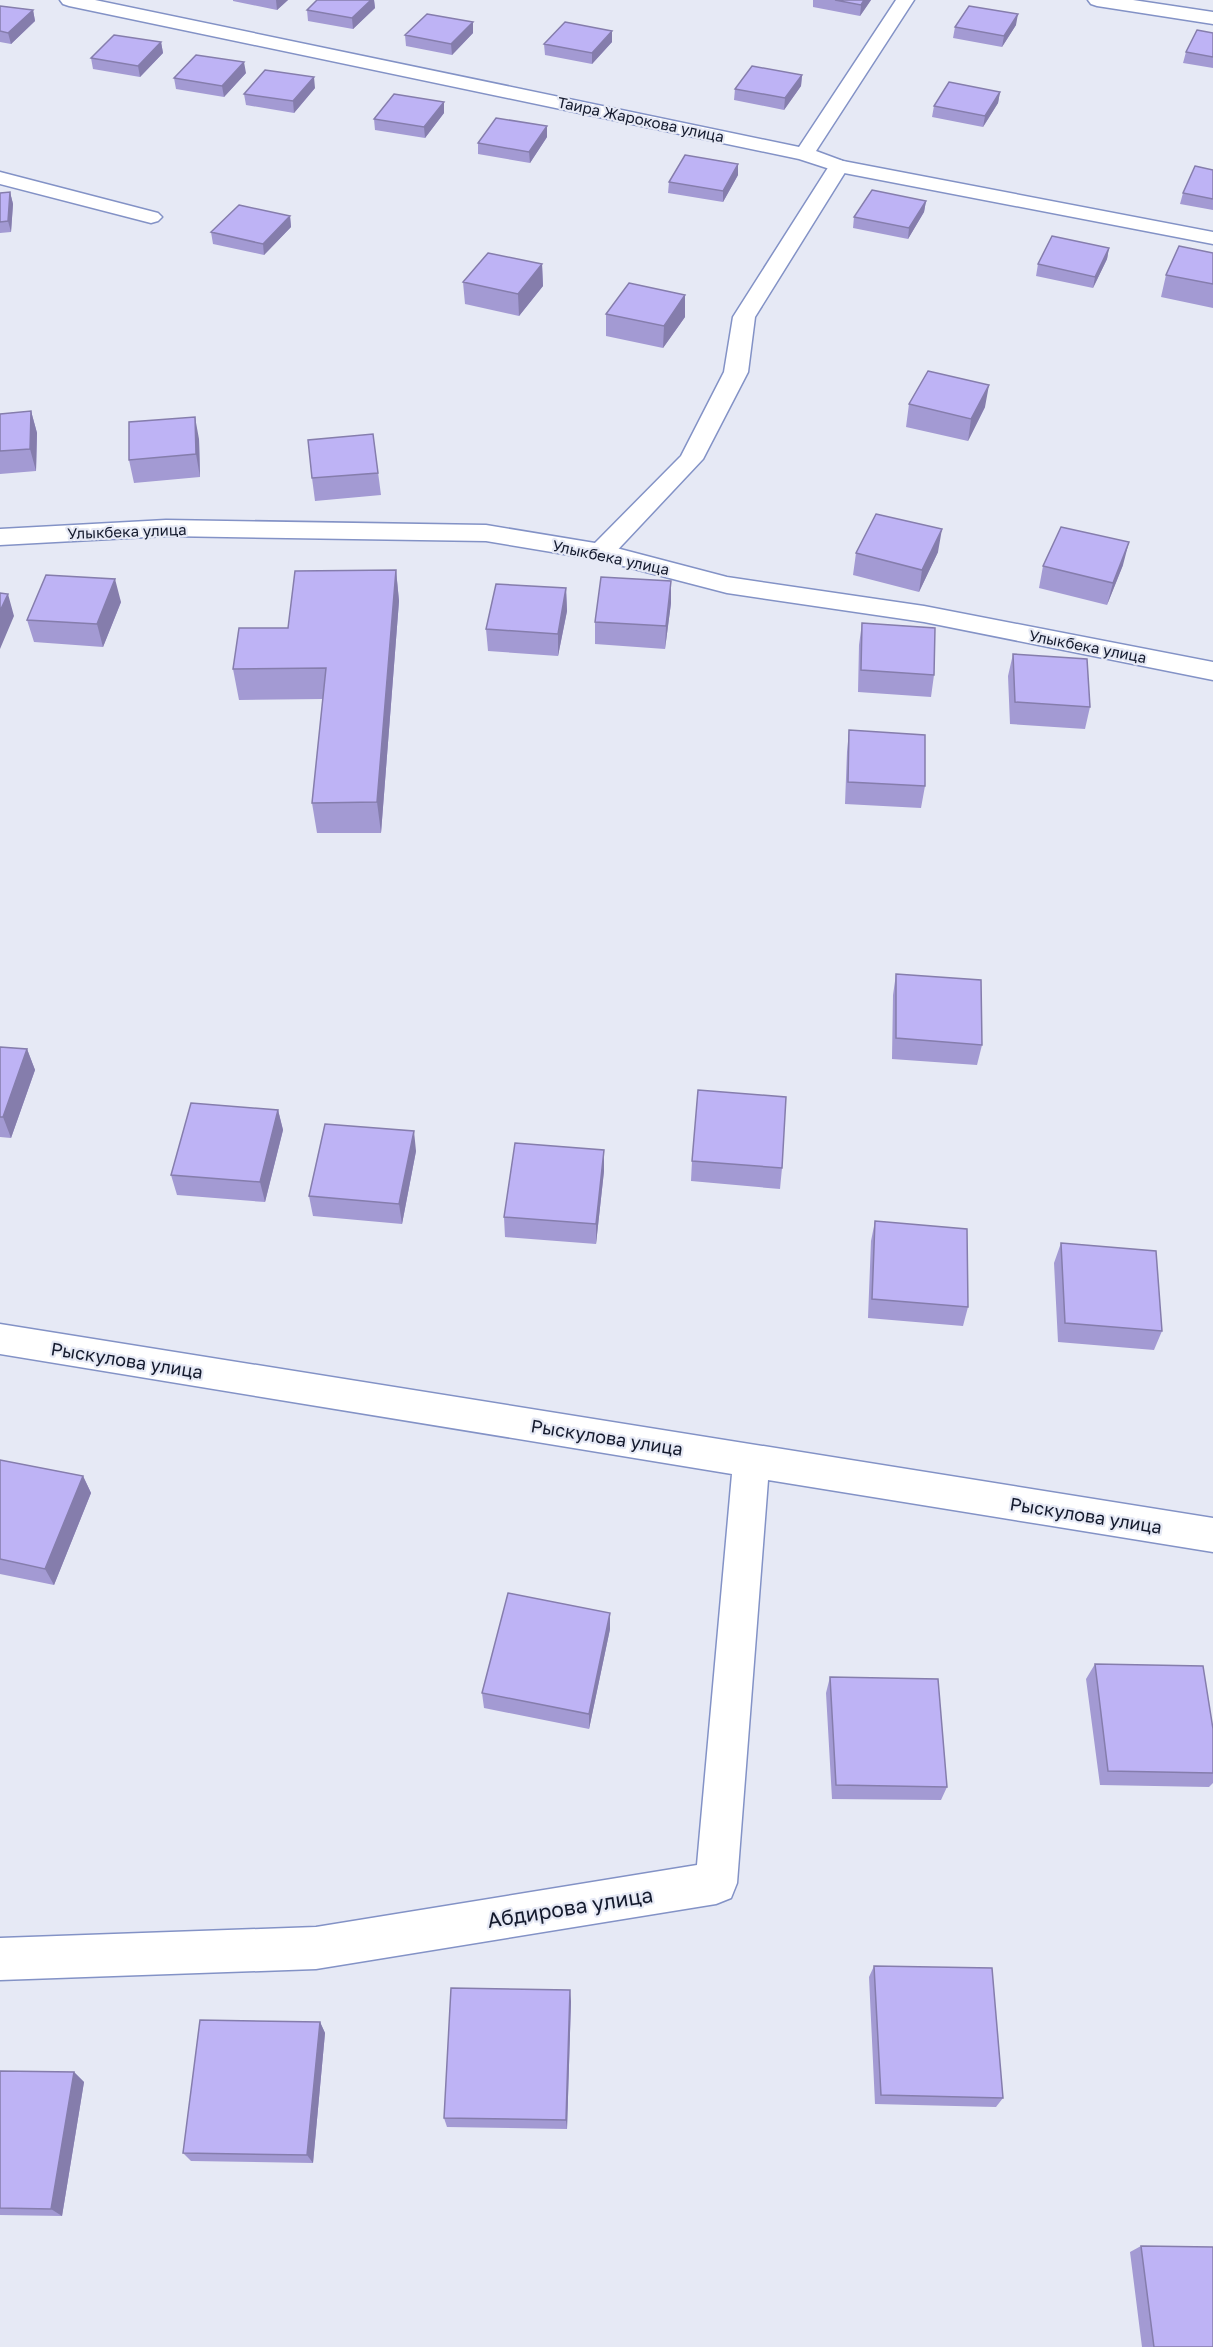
<svg xmlns="http://www.w3.org/2000/svg" width="1213" height="2347" viewBox="0 0 1213 2347" font-family="'Golos Text',sans-serif">
	<style>
		.lines { fill: none; stroke-linecap: round; stroke-linejoin: round }
		.lane-casing { stroke: #8392c6; stroke-width: 3 }
		.street-casing { stroke: #8392c6; stroke-width: 3 }
		.lane { fill: #fff; fill-rule: evenodd }
		.street { fill: #fff; fill-rule: evenodd }
		.wall { fill: #a39ad3 }
		.shaded-wall { fill: #857dac }
		.building { fill: #beb3f5; stroke: #857dac; stroke-width: 1.5 }
		.labels { text-anchor: middle; dominant-baseline: central; stroke-width: 4.5; stroke-linejoin: round; paint-order: stroke }
		.far-street-label { font-size: 15px; fill: #141a2d; stroke: #e6e9f5 }
		.street-label { font-size: 18px; fill: #141a2d; stroke: #e6e9f5 }
		.near-street-label { font-size: 21px; fill: #141a2d; stroke: #e6e9f5 }
	</style>
	<rect width="100%" height="100%" fill="#e6e9f5"/>
	<g class="lines">
		<defs>
			<path id="lane" d="M839,160L846,162L849,166L755,317L748,372L703,459L610,558L601,560L592,558L588,552L592,546L681,456L724,372L733,317L829,166L832,162Z"/>
			<path id="street" d="M60,0H95L799,147L896,0H914L816,151L843,161L1213,232V244L839,172L799,159L69,6L63,4Z
				M1088,0H1133L1213,12V24L1097,6L1091,4Z
				M0,172L158,213L162,217L158,221L151,223L0,184Z
				M166,520L486,525L601,544L727,577L924,606L1213,662V680L924,622L727,593L600,560L486,541L166,536L0,545V529Z
				M0,1324L1213,1518V1552L768,1480L737,1883L731,1898L716,1904L316,1969L0,1980V1938L316,1927L697,1865L732,1474L0,1354Z"/>
		</defs>
		<!-- lane casing -->
		<use href="#lane" class="lane-casing"/>
		<!-- street casing -->
		<use href="#street" class="street-casing"/>
		<!-- lane -->
		<use href="#lane" class="lane"/>
		<!-- street -->
		<use href="#street" class="street"/>
	</g>
	<!-- wall -->
	<path class="wall" d="M233,0H288L277,10L233,1Z
		M317,0H374L375,8L353,29L308,21L307,10Z
		M813,0H871L860,16L813,7Z
		M0,6L33,10L35,21L11,44L0,42Z
		M473,22V33L452,55L406,46L405,35Z
		M1016,25L1002,47L953,38L955,27Z
		M1213,33V68L1183,63L1186,52Z
		M161,42L163,53L140,77L93,69L91,58Z
		M612,42L592,64L545,55L544,44Z
		M246,73L224,97L176,89L174,78Z
		M802,75L801,86L784,110L734,100L735,89Z
		M315,88L294,113L246,105L244,94Z
		M1000,92L998,103L983,127L932,117L934,106Z
		M444,113L425,138L375,130L374,119Z
		M547,137L530,163L478,154V143Z
		M1213,170V210L1180,204L1183,193Z
		M738,175L723,202L668,193L669,182Z
		M10,192L13,204L11,232L0,233V193Z
		M926,201L924,212L908,239L853,228L854,217Z
		M290,216L291,227L264,255L213,244L211,232Z
		M1109,248L1107,259L1093,288L1036,276L1038,264Z
		M1213,253V308L1161,297L1166,275Z
		M542,264L543,286L519,316L465,304L463,282Z
		M685,295V317L663,348L606,336V314Z
		M909,404L985,407L968,441L906,427Z
		M31,411L37,433L36,471L0,474V414Z
		M373,434L381,495L315,501L312,478Z
		M199,439L200,477L134,483L129,460Z
		M938,552L919,592L853,575L856,553Z
		M1123,565L1107,605L1039,588L1043,566Z
		M396,570L399,601L381,833H317L312,803L323,699L239,700L233,669L288,628Z
		M566,588L567,611L558,656L488,651L486,629Z
		M121,602L103,647L34,642L27,620Z
		M671,603L665,649L595,644V622Z
		M862,623L934,675L931,697L858,692L859,645Z
		M1013,654L1090,707L1085,729L1010,724L1008,676Z
		M849,730L925,786L921,808L845,804L847,752Z
		M896,974L982,1045L977,1065L892,1059L893,995Z
		M0,1047L27,1049L35,1070L11,1138L0,1137Z
		M278,1110L283,1130L265,1202L177,1195L171,1175Z
		M604,1150V1171L596,1244L505,1237L504,1217Z
		M416,1151L402,1224L313,1216L309,1196Z
		M692,1161L782,1168L780,1189L691,1181Z
		M875,1221L968,1307L963,1326L868,1318L871,1241Z
		M1061,1243L1162,1331L1154,1350L1058,1342L1054,1263Z
		M0,1460L83,1476L91,1493L54,1585L0,1574Z
		M610,1629L589,1729L484,1708L482,1693Z
		M1095,1664L1213,1729V1783L1209,1787L1100,1785L1086,1679Z
		M830,1677L947,1787L941,1800L832,1799L826,1693Z
		M874,1966L1003,2098L996,2107L875,2104L869,1977Z
		M571,2001L567,2129L447,2127L444,2118Z
		M320,2022L325,2033L313,2163L191,2161L183,2153Z
		M0,2071L74,2072L84,2082L62,2216L0,2215Z
		M1141,2246L1213,2347H1142L1130,2252Z"/>
	<!-- shaded-wall -->
	<path class="shaded-wall" d="M276,0H288L277,10Z
		M371,0H374L375,8L353,29L352,18Z
		M864,0H871L860,16L861,5Z
		M33,10L35,21L11,44L8,33Z
		M1018,14L1016,25L1002,47L1004,36Z
		M473,22V33L452,55L451,44Z
		M612,31V42L592,64V53Z
		M161,42L163,53L140,77L138,66Z
		M244,62L246,73L224,97L222,86Z
		M802,75L801,86L784,110L785,98Z
		M314,77L315,88L294,113L293,101Z
		M1000,92L998,103L983,127L985,116Z
		M444,102V113L425,138L424,127Z
		M547,126V137L530,163L529,152Z
		M738,164V175L723,202V191Z
		M10,192L13,204L11,232L8,221Z
		M926,201L924,212L908,239L909,228Z
		M290,216L291,227L264,255L263,244Z
		M1109,248L1107,259L1093,288L1095,277Z
		M542,264L543,286L519,316L518,294Z
		M685,295V317L663,348L664,326Z
		M989,385L985,407L968,441L971,419Z
		M31,411L37,433L36,471L30,449Z
		M195,417L199,439L200,477L196,454Z
		M942,529L938,552L919,592L922,570Z
		M1129,542L1123,565L1107,605L1113,583Z
		M396,570L399,601L381,833L377,802Z
		M115,579L121,602L103,647L97,624Z
		M671,581V603L665,649L666,626Z
		M566,588L567,611L558,656V634Z
		M8,594L14,616L0,649V611Z
		M27,1049L35,1070L11,1138L3,1117Z
		M278,1110L283,1130L265,1202L260,1182Z
		M414,1131L416,1151L402,1224L399,1204Z
		M604,1150V1171L596,1244V1224Z
		M83,1476L91,1493L54,1585L45,1569Z
		M610,1613V1629L589,1729V1714Z
		M570,1990L571,2001L567,2129L566,2120Z
		M320,2022L325,2033L313,2163L307,2155Z
		M74,2072L84,2082L62,2216L51,2209Z"/>
	<!-- building -->
	<path class="building" d="M317,0H371L352,18L307,10Z
		M835,0H864L861,5Z
		M0,6L33,10L8,33L0,31Z
		M969,6L1018,14L1004,36L955,27Z
		M427,14L473,22L451,44L405,35Z
		M565,22L612,31L592,53L544,44Z
		M1197,30L1213,33V57L1186,52Z
		M114,35L161,42L138,66L91,58Z
		M196,55L244,62L222,86L174,78Z
		M752,66L802,75L785,98L735,89Z
		M265,70L314,77L293,101L244,94Z
		M949,82L1000,92L985,116L934,106Z
		M394,94L444,102L424,127L374,119Z
		M496,118L547,126L529,152L478,143Z
		M685,155L738,164L723,191L669,182Z
		M1195,166L1213,170V199L1183,193Z
		M872,190L926,201L909,228L854,217Z
		M10,192L8,221L0,222V193Z
		M239,205L290,216L263,244L211,232Z
		M1052,236L1109,248L1095,277L1038,264Z
		M1179,246L1213,253V284L1166,275Z
		M488,253L542,264L518,294L463,282Z
		M629,283L685,295L664,326L606,314Z
		M928,371L989,385L971,419L909,404Z
		M31,411L30,449L0,451V414Z
		M195,417L196,454L129,460V422Z
		M373,434L378,473L312,478L308,440Z
		M876,514L942,529L922,570L856,553Z
		M1061,527L1129,542L1113,583L1043,566Z
		M396,570L377,802L312,803L326,668L233,669L239,628H288L295,571Z
		M46,575L115,579L97,624L27,620Z
		M601,577L671,581L666,626L595,622Z
		M496,584L566,588L558,634L486,629Z
		M0,593L8,594L0,611Z
		M862,623L935,628L934,675L861,670Z
		M1013,654L1087,659L1090,707L1015,702Z
		M849,730L925,735V786L848,782Z
		M896,974L981,980L982,1045L896,1038Z
		M0,1047L27,1049L3,1117H0Z
		M698,1090L786,1097L782,1168L692,1161Z
		M191,1103L278,1110L260,1182L171,1175Z
		M325,1124L414,1131L399,1204L309,1196Z
		M515,1143L604,1150L596,1224L504,1217Z
		M875,1221L967,1229L968,1307L872,1299Z
		M1061,1243L1156,1251L1162,1331L1065,1323Z
		M0,1460L83,1476L45,1569L0,1559Z
		M508,1593L610,1613L589,1714L482,1693Z
		M1095,1664L1203,1666L1213,1729V1773L1108,1771Z
		M830,1677L938,1679L947,1787L836,1785Z
		M874,1966L992,1968L1003,2098L881,2095Z
		M451,1988L570,1990L566,2120L444,2118Z
		M200,2020L320,2022L307,2155L183,2153Z
		M0,2071L74,2072L51,2209L0,2208Z
		M1141,2246L1213,2247V2347H1154Z"/>
	<g class="labels">
		<!-- far-street labels -->
		<g class="far-street-label">
			<text transform="translate(641 119) rotate(12)">Таира Жарокова улица</text>
			<text transform="translate(127 531) rotate(-2)">Улыкбека улица</text>
			<text transform="translate(611 557) rotate(12)">Улыкбека улица</text>
			<text transform="translate(1088 646) rotate(11)">Улыкбека улица</text>
		</g>
		<!-- street labels -->
		<g class="street-label">
			<text transform="translate(127 1360) rotate(9)">Рыскулова улица</text>
			<text transform="translate(607 1437) rotate(9)">Рыскулова улица</text>
			<text transform="translate(1086 1515) rotate(9)">Рыскулова улица</text>
		</g>
		<!-- near-street labels -->
		<g class="near-street-label">
			<text transform="translate(570 1907) rotate(-9)">Абдирова улица</text>
		</g>
	</g>
</svg>
